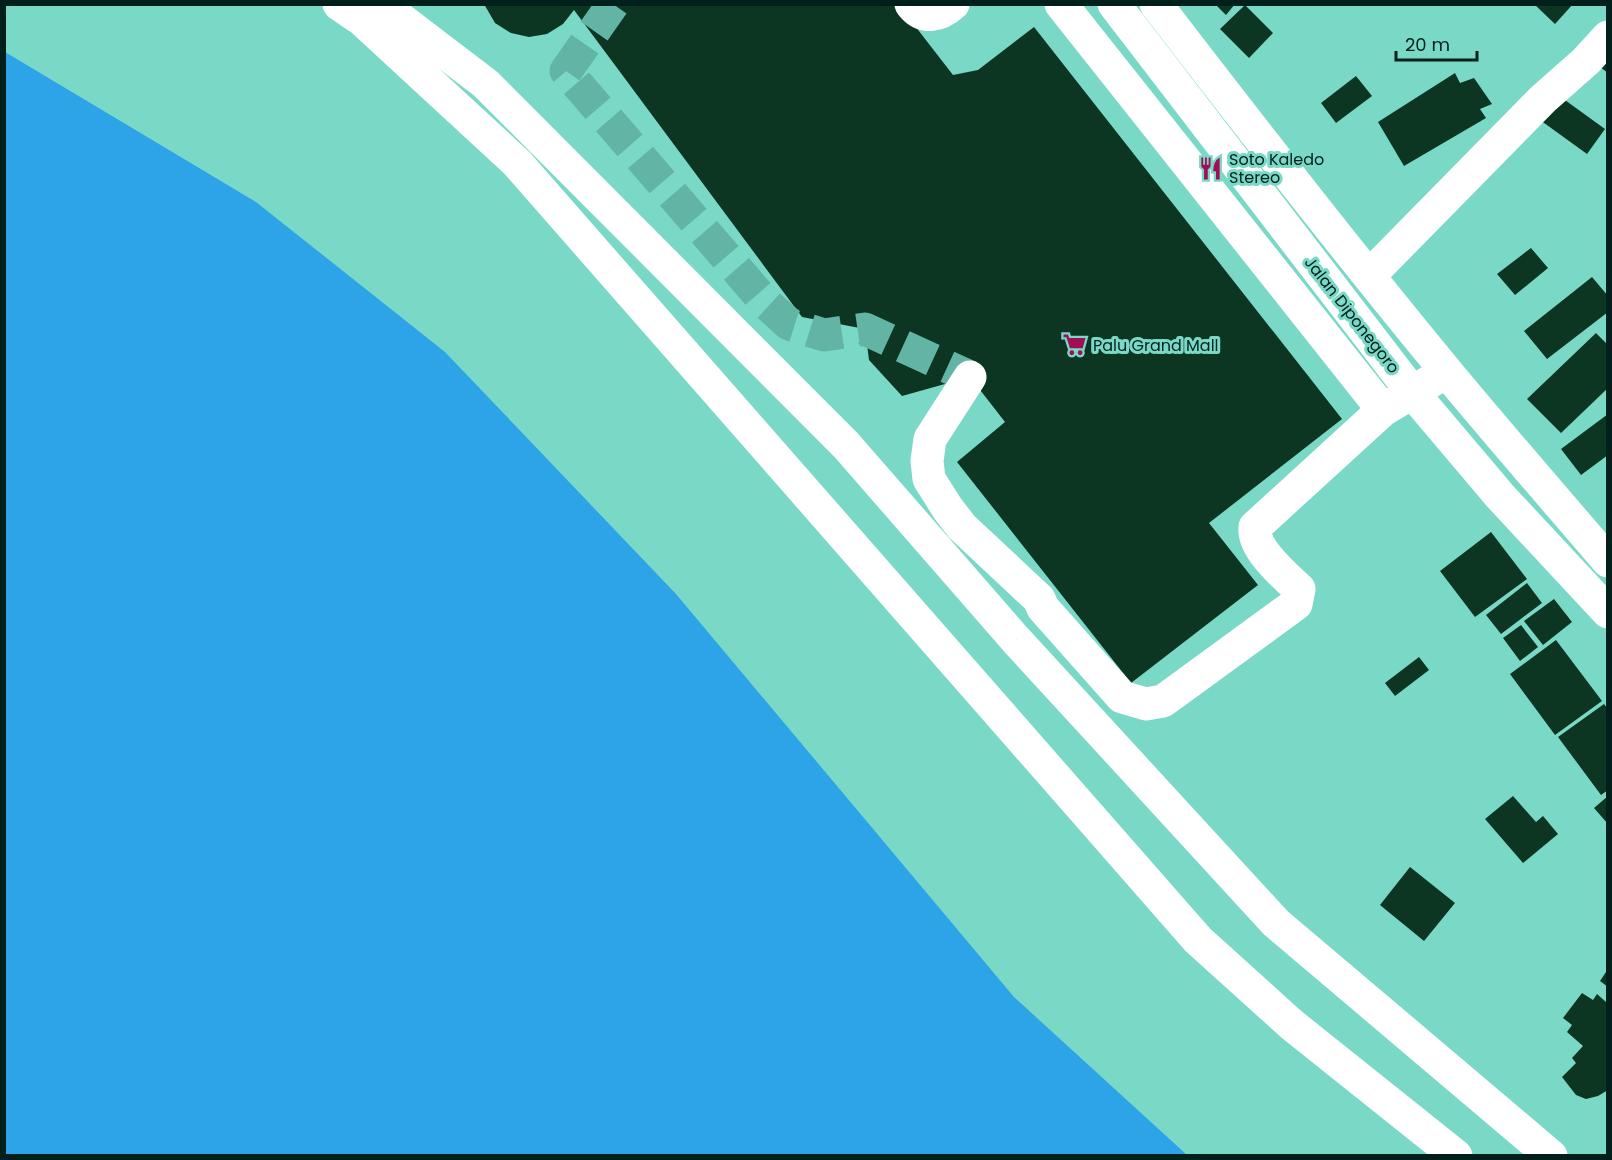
<svg xmlns="http://www.w3.org/2000/svg" width="1612" height="1160" viewBox="0 0 1612 1160" font-family="Poppins,sans-serif">
	<style>
		.water { fill: #2ca4e7 }
		.building { fill: #0c3522 }
		.lines { fill: none; stroke-linecap: round; stroke-linejoin: round }
		.minor-tunnel { stroke: #62b4a4; stroke-width: 33; stroke-dasharray: 33 16; stroke-linecap: butt }
		.minor { stroke: #fff; stroke-width: 33 }
		.major { stroke: #fff; stroke-width: 33 }
		.highway { stroke: #fff; stroke-width: 33 }
		.labels { text-anchor: middle; dominant-baseline: central; stroke-width: 6; stroke-linejoin: round; paint-order: stroke }
		.poi-label { font-size: 16px; fill: #02201b; stroke: #7ad9c6; text-anchor: start }
		.street-label { font-size: 16px; fill: #02201b; stroke: #7ad9c6 }
	</style>
	<rect width="100%" height="100%" fill="#7ad9c6"/>
	<!-- water -->
	<path class="water" d="M5,52L256,202L445,352L676,594L1014,997L1187,1155H5Z"/>
	<!-- building -->
	<path class="building" d="M484,4H898L953,75L978,70L1034,27L1342,419L1209,523L1258,585L1131,683L957,462L1005,422L970,377L902,396L869,360L865,329L802,317L574,10L563,24L547,34L529,37L511,33L495,23Z
		M1215,4H1235L1226,15Z
		M1534,4H1573L1555,24Z
		M1245,5L1273,33L1249,58L1220,29Z
		M1608,57V73L1600,67Z
		M1455,73L1460,83L1474,78L1492,104L1480,109L1486,118L1404,166L1378,122Z
		M1356,76L1372,96L1336,123L1321,103Z
		M1558,95L1605,129L1587,154L1540,120Z
		M1531,248L1548,268L1515,295L1497,274Z
		M1592,277L1608,296V312L1547,359L1524,331Z
		M1596,333L1608,345V388L1561,433L1527,399Z
		M1608,414V455L1581,475L1561,449Z
		M1491,532L1527,579L1475,617L1440,571Z
		M1527,583L1542,603L1501,634L1486,615Z
		M1554,599L1572,622L1543,645L1524,621Z
		M1521,625L1538,647L1520,661L1503,638Z
		M1556,640L1602,701L1555,735L1510,674Z
		M1419,657L1429,670L1395,696L1385,683Z
		M1604,704L1608,709V790L1601,795L1558,737Z
		M1513,796L1536,822L1543,816L1558,834L1523,863L1485,819Z
		M1608,796V824L1594,808Z
		M1410,867L1455,903L1424,941L1380,905Z
		M1608,969V987L1600,981Z
		M1582,993L1593,1000L1597,994L1606,1002L1608,1000V1090L1598,1096L1586,1099L1576,1095L1562,1077L1576,1063L1572,1058L1583,1046L1567,1032L1572,1025L1563,1018Z"/>
	<g class="lines">
		<!-- minor-tunnel -->
		<path class="minor-tunnel" d="M613,4L566,71L765,302L789,324L824,335L865,329L970,377"/>
		<!-- minor -->
		<path class="minor" d="M381,4L486,84L846,445L1016,640L1276,923L1551,1156
			M911,4C923,20 940,16 953,4
			M1061,4L1383,410
			M1369,276L1543,99L1586,61L1608,37
			M970,377L930,439L927,461L929,479L948,509L962,527L1039,599L1043,608L1122,697L1146,704L1163,701L1296,604L1299,589C1285,576 1252,548 1255,527L1383,410L1446,372"/>
		<!-- major -->
		<path class="major" d="M339,4L361,19L517,163L1198,940L1291,1024L1456,1156"/>
		<!-- highway -->
		<path class="highway" d="M1114,4L1412,392L1500,496L1608,612
			M1156,4C1251,128 1347,251 1446,371C1499,435 1554,498 1608,561"/>
	</g>
	<!-- icons -->
	<defs>
		<symbol id="restaurant-bare" viewBox="-9 -9 18 18"><path d="M-5-6h1v4h1v-4h1v4h1v-4h1v5L-1.5 .5V6h-2V.5L-5-1ZM5-6V6H3V1.5H1.5Q1.5-4 5-6Z" fill="#a00f56" stroke="#7ad9c6" stroke-width="2.5" paint-order="stroke"/></symbol>
		<symbol id="supermarket-bare" viewBox="-9 -9 18 18"><path d="M-6-5.5h2.5l.6 2H6L4.5 2H-2.5L-4.4-4H-6ZM-1.5 3.2a1.3 1.3 0 1 0 .1 0ZM3 3.2a1.3 1.3 0 1 0 .1 0Z" fill="#a00f56" stroke="#7ad9c6" stroke-width="2.5" paint-order="stroke"/></symbol>
	</defs>
	<g fill-rule="evenodd">
		<use href="#restaurant-bare" x="1194" y="152" width="33" height="33"/>
		<use href="#supermarket-bare" x="1058" y="328" width="33" height="33"/>
	</g>
	<g class="labels">
		<!-- poi labels -->
		<g class="poi-label">
			<text x="1229" y="159">Soto Kaledo<tspan x="1229" dy="18">Stereo</tspan></text>
			<text x="1093" y="345">Palu Grand Mall</text>
		</g>
		<!-- street labels -->
		<g class="street-label">
			<text transform="translate(1352 315) rotate(52)">Jalan Diponegoro</text>
		</g>
	</g>
	<!-- border -->
	<rect width="1612" height="1160" fill="none" stroke="#02201b" stroke-width="12"/>
	<!-- scale -->
	<path d="M1396 51v9h81v-9" fill="none" stroke="#02201b" stroke-width="3"/>
	<text x="1405" y="51" font-size="18" fill="#02201b" stroke="#7ad9c6" stroke-width="4.5" paint-order="stroke">20 m</text>
</svg>
